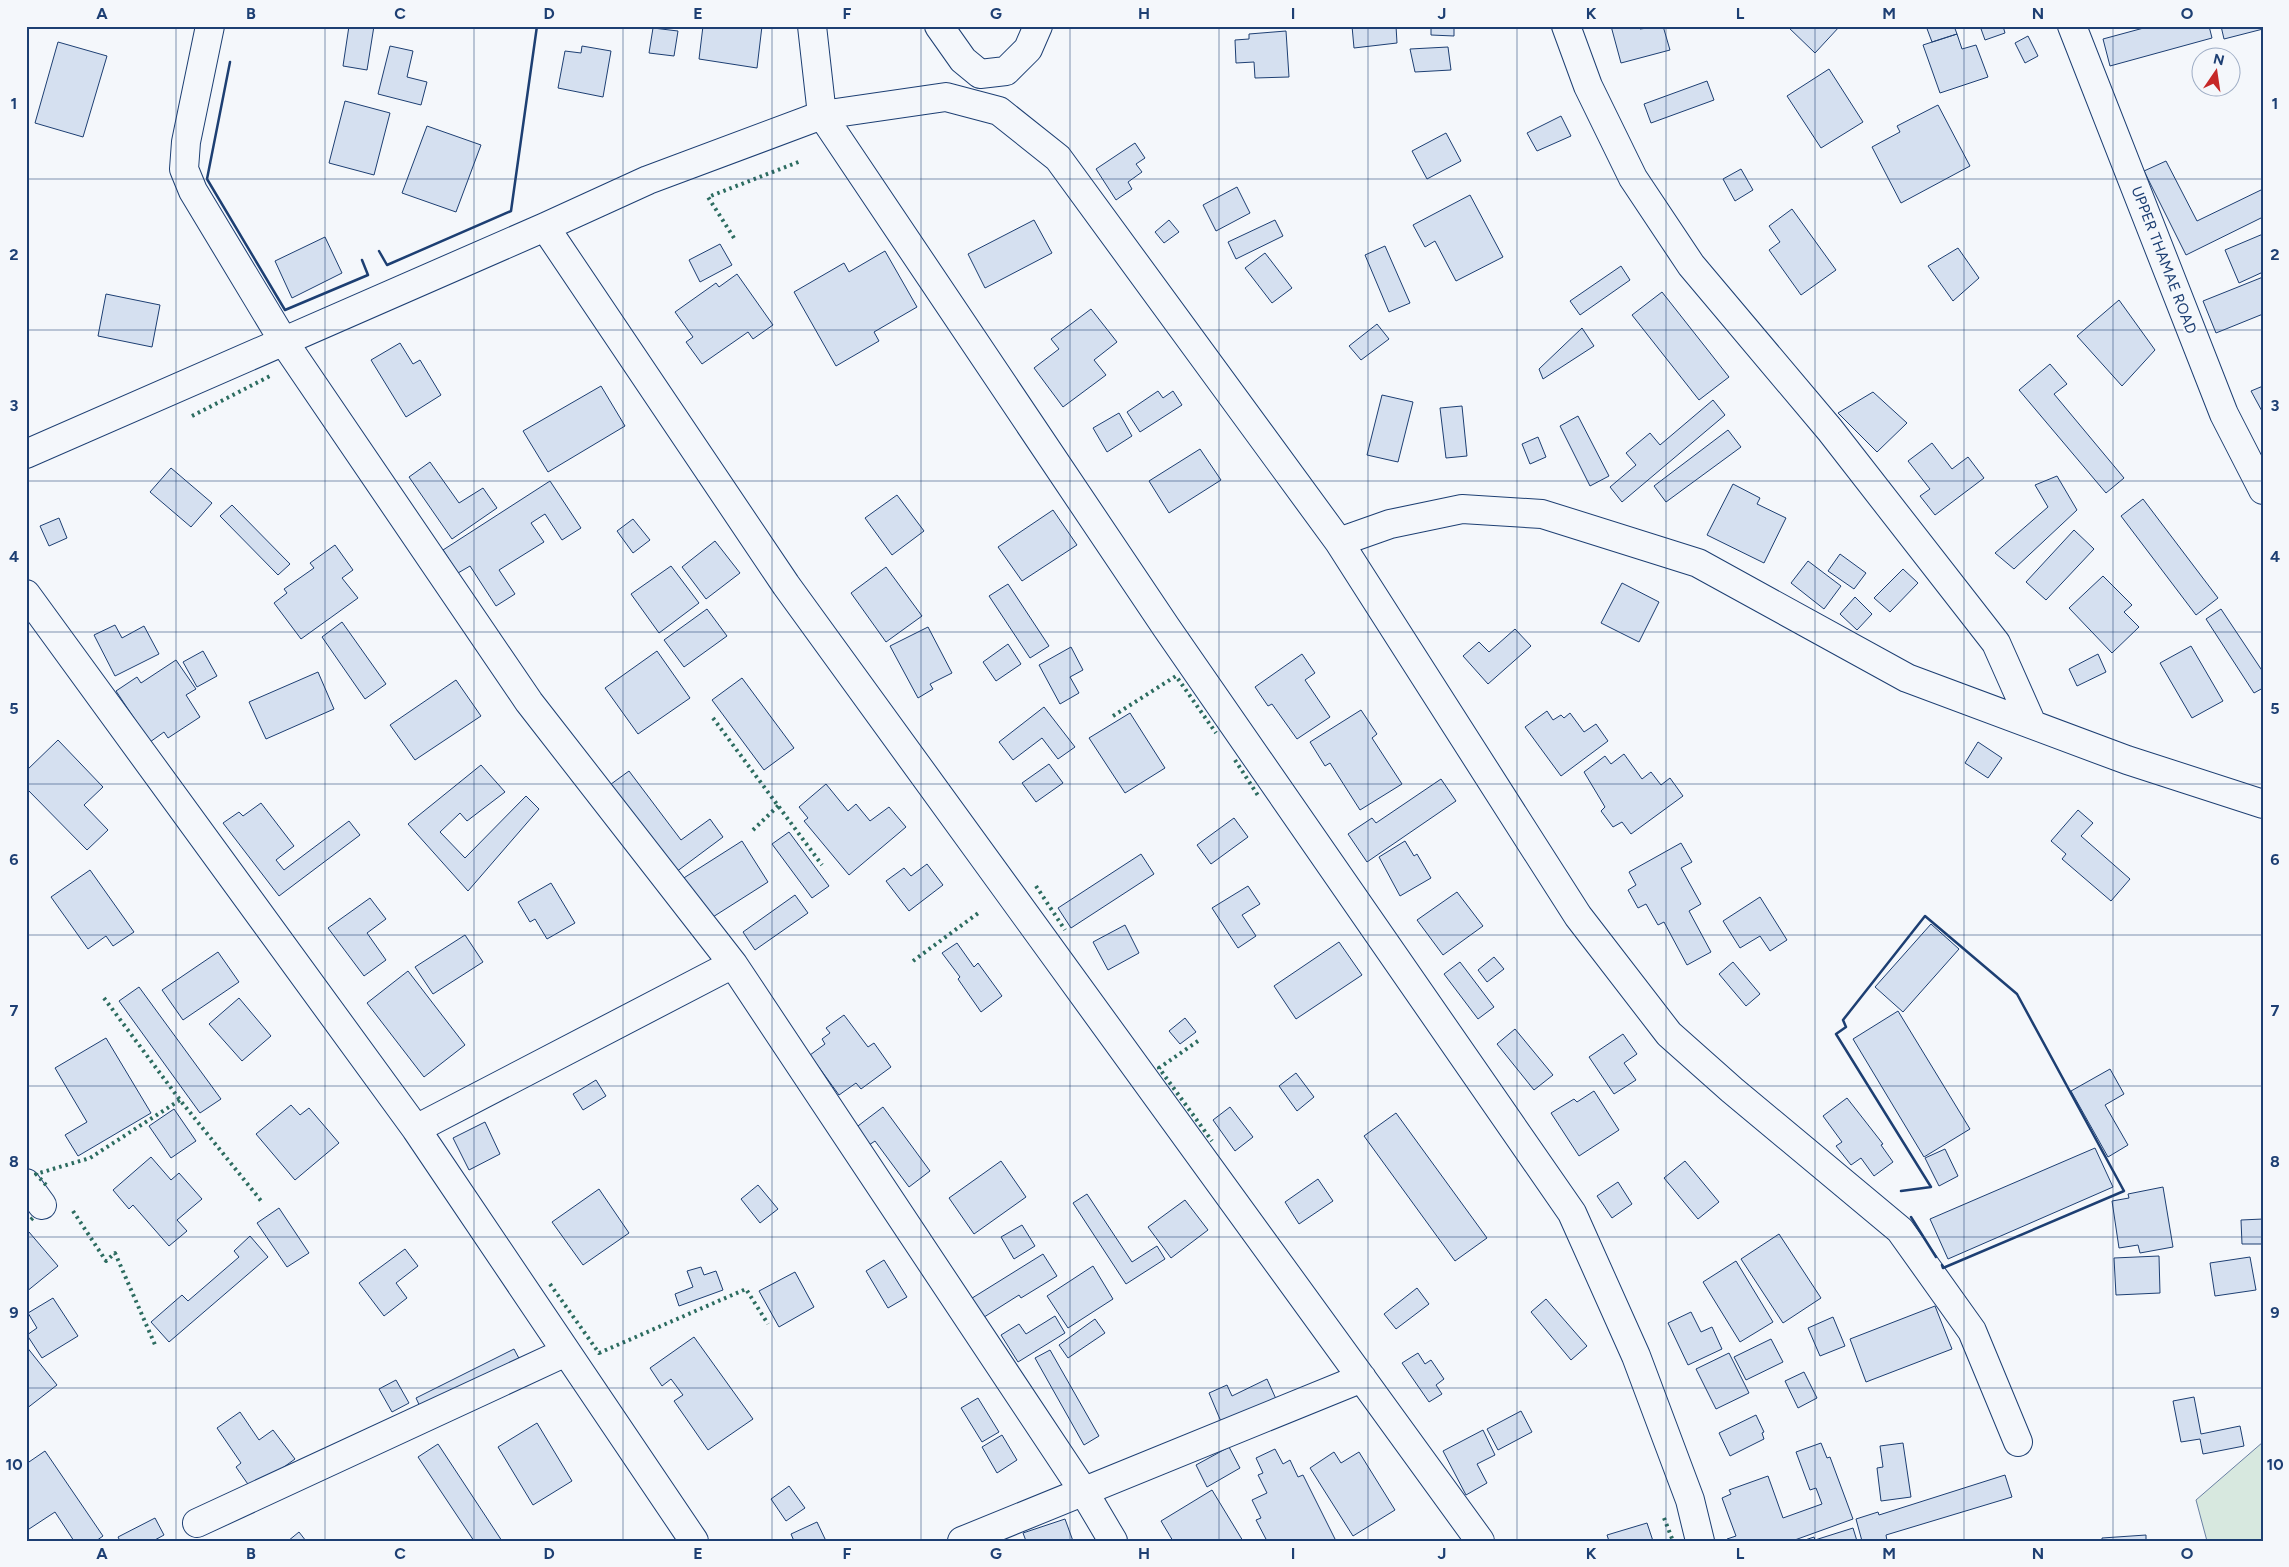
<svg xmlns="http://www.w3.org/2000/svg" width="2289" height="1567" viewBox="0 0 2289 1567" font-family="Figtree,sans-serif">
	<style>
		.green { fill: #d7e8df; stroke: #687fa3 }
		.building { fill: #d5e0f0; stroke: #1d3f73 }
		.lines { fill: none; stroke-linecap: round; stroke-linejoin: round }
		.street-casing { stroke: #1d3f73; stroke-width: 30 }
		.secondary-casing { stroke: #1d3f73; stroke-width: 30 }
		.street { stroke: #f4f7fb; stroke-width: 28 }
		.secondary { stroke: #f4f7fb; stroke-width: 28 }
		.hedge { stroke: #2c6c60; stroke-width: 4; stroke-dasharray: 2.5 4; stroke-linecap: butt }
		.wall { stroke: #1d3f73; stroke-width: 2.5 }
		.grid { fill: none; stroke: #1d3f73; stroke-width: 1; stroke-opacity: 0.55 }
		.labels { text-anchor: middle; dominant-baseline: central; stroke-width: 4; stroke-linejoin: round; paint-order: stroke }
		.street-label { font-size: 15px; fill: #1d3f73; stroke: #f4f7fb }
		.neatline { fill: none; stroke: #1d3f73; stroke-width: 2 }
		.grid-label { font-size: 16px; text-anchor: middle; font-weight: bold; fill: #1d3f73 }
	</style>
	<rect width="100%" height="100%" fill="#f4f7fb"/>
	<!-- green -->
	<path class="green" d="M2263,1442V1541H2207L2196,1500Z"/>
	<!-- building -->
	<path class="building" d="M349,26H374L367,70L343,66Z
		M703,26H762L757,68L699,59Z
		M1352,26H1396L1397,43L1354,48Z
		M1431,26H1454V36L1431,35Z
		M1611,26H1639L1640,29L1663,26L1670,50L1621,63Z
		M1787,26H1840L1815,53Z
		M1926,26H1954L1957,34L1932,42Z
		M1980,26H2003L2005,33L1985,40Z
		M2151,26H2209L2212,38L2110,66L2103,39Z
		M2221,26H2263V29L2224,39Z
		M653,28L678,31L674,56L649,53Z
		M1286,31L1289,77L1255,78L1254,62L1236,63L1235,40L1249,39V34Z
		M1957,34L1962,49L1976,45L1988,77L1940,93L1923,45Z
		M2028,36L2038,56L2025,63L2015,43Z
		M58,42L107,56L83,137L35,123Z
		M390,46L413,51L407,77L427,82L421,105L378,94Z
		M582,46L611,51L603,97L558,88L565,51L581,53Z
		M1448,47L1451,70L1415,72L1410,49Z
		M1829,69L1863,122L1821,148L1787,96Z
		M1707,81L1714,100L1651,123L1644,104Z
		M345,101L390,113L374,175L329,163Z
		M1938,105L1970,166L1901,203L1872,147L1900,132L1897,126Z
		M1561,116L1571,136L1537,151L1527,133Z
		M427,126L481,145L456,212L402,193Z
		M1446,133L1461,161L1427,179L1412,151Z
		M1135,143L1145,158L1136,164L1142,172L1128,182L1132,189L1116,200L1096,169Z
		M2166,161L2197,221L2263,189V217L2186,255L2144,171Z
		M1741,169L1753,190L1735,201L1723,179Z
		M1237,187L1250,213L1216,231L1203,205Z
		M1470,195L1503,257L1456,281L1435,241L1425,247L1413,225Z
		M1792,209L1836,270L1801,295L1769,250L1780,242L1769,226Z
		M1034,220L1052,253L985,288L968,254Z
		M1169,220L1179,232L1164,243L1155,232Z
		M1275,220L1283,236L1236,259L1228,242Z
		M2263,234V272L2239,283L2225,250Z
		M325,237L342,273L292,298L275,261Z
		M720,244L732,265L700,282L689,260Z
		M1385,246L1410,303L1389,312L1365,255Z
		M1958,248L1979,278L1953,301L1928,266Z
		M885,251L917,307L874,332L879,341L836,366L794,292L844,263L849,272Z
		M1265,253L1292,288L1272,303L1245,268Z
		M1621,266L1630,280L1580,315L1570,301Z
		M737,274L773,325L753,339L748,332L702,364L686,342L693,337L675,312L716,283L719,287Z
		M2263,277V314L2216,333L2203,301Z
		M1662,292L1729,377L1699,400L1632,315Z
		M106,294L160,305L152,347L98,336Z
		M2119,300L2155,350L2122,386L2077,336Z
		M1091,309L1117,342L1094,360L1106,375L1063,407L1034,368L1059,349L1051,339Z
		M1377,324L1389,339L1361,360L1349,346Z
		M1582,328L1594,346L1543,379L1539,369Z
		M400,343L413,364L420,360L441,395L406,417L371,360Z
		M2050,364L2067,384L2054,394L2124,478L2106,493L2019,390Z
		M601,386L625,426L548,472L523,431Z
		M2263,386V413L2251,391Z
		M1158,391L1163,398L1173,391L1182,405L1140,432L1127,412Z
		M1873,392L1907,423L1877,452L1838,413Z
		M1382,395L1413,402L1398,462L1367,455Z
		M1713,400L1725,415L1622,502L1610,487L1636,465L1626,453L1650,433L1660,445Z
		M1462,406L1467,456L1446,458L1440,408Z
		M1119,413L1132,436L1107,452L1093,428Z
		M1578,416L1609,476L1590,486L1560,426Z
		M1728,430L1741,447L1666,502L1654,486Z
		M1538,437L1546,457L1530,464L1522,444Z
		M1932,443L1952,469L1968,457L1984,478L1935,515L1920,496L1930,489L1908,461Z
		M1200,449L1221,480L1169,513L1149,481Z
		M430,462L459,503L483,488L497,508L452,539L409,477Z
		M171,468L212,503L191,527L150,492Z
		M2057,476L2077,510L2014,569L1995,553L2048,507L2035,485Z
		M550,481L581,528L562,540L545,514L531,523L544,542L499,570L515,594L496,606L470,566L458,573L443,550Z
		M1733,484L1760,498L1757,504L1786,518L1764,563L1707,535Z
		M897,495L924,531L892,555L865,518Z
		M2143,499L2218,598L2196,615L2121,516Z
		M232,505L290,564L278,575L220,516Z
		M1053,510L1077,545L1022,581L998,547Z
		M59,518L67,538L49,546L40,526Z
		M633,519L650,540L633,553L617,531Z
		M2074,530L2094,549L2046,600L2026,582Z
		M715,541L740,573L706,599L682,567Z
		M335,545L353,570L342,578L358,598L301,639L274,603L287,593L284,589L314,568L310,563Z
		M1840,554L1866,573L1854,589L1828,571Z
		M1808,561L1841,586L1824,609L1791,583Z
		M671,566L699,603L659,633L631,594Z
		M886,567L922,616L886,642L851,593Z
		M1903,569L1918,583L1890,612L1874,598Z
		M2103,576L2132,605L2124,612L2139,627L2112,653L2069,608Z
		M1622,583L1659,602L1639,642L1601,623Z
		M1008,584L1049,646L1030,658L989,596Z
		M1855,597L1872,614L1857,630L1840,614Z
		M707,609L727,636L684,667L664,640Z
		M2221,609L2263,672V688L2254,693L2206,619Z
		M342,622L386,684L365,699L322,637Z
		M115,625L122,638L144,626L159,654L115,676L94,635Z
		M928,627L952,673L930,684L933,689L918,698L890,646Z
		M1515,629L1531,646L1488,684L1463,656L1479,642L1489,652Z
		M1008,644L1021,664L996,681L983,662Z
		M2191,646L2223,701L2192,718L2160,663Z
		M1071,647L1083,670L1070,677L1079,693L1060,704L1039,665Z
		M203,651L217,676L197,687L183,662Z
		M657,651L690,698L638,734L605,688Z
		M1302,654L1315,673L1305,680L1330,717L1297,739L1272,704L1268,706L1255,687Z
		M2098,654L2106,672L2077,686L2069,669Z
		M176,660L196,689L186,695L200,717L168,738L164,732L150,742L116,691L137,677L141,683Z
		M318,672L334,709L266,739L249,702Z
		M742,678L794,748L764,770L712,700Z
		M456,680L481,716L415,760L390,725Z
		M1044,707L1075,747L1058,759L1042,738L1013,760L999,742Z
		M1361,710L1377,734L1372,738L1402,784L1360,810L1330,763L1325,766L1310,742Z
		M1547,711L1553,720L1561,715L1564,718L1570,713L1584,732L1596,724L1608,741L1561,776L1525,727Z
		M1130,713L1165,768L1125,793L1089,738Z
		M58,740L103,787L84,805L108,830L87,850L26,788V771Z
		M1978,742L2002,758L1988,778L1965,763Z
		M1624,754L1642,779L1651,772L1661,785L1670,778L1683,796L1631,834L1622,822L1613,827L1601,811L1605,807L1584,772L1605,756L1611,764Z
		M1049,764L1063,783L1036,802L1022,783Z
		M481,765L505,792L467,821L460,813L440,832L465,858L526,796L539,809L468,891L408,824Z
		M629,771L681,840L710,819L723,837L672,875L607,787Z
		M1441,779L1456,801L1367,862L1348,834L1372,818L1376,823Z
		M826,784L848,811L856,804L870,821L889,807L906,827L849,875L804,821L808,818L799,807Z
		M261,803L294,846L276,860L284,870L349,821L360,835L279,896L223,823L239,812L243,816Z
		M2078,810L2093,823L2081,836L2130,879L2111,901L2062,859L2066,854L2051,841Z
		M1234,818L1248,837L1211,864L1197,845Z
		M789,832L829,886L812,898L772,844Z
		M742,841L768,882L705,922L679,881Z
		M1405,841L1414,856L1417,854L1431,878L1400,896L1379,857Z
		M1681,843L1692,862L1681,868L1701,904L1689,911L1711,952L1687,965L1664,922L1658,925L1646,904L1638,908L1628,890L1636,885L1629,872Z
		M1141,854L1154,874L1071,928L1058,908Z
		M927,864L943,885L909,911L886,881L904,868L911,876Z
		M90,870L134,932L113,946L106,936L88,949L51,897Z
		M551,883L575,923L547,939L535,919L530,922L518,902Z
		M1248,886L1260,904L1242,915L1256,936L1238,948L1212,908Z
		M1457,892L1483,926L1443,955L1417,920Z
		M795,895L808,913L755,950L743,932Z
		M1760,897L1787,940L1770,951L1760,936L1740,948L1723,921Z
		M370,898L386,919L367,933L386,960L364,976L328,928Z
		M1931,924L1959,949L1903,1012L1875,987Z
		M1125,925L1139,953L1108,970L1093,942Z
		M465,935L483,962L433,994L415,967Z
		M1339,942L1362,975L1296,1019L1274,986Z
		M957,943L974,967L978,963L1002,996L981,1012L958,979L960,977L942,953Z
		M218,952L239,982L183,1020L162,990Z
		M1494,957L1504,969L1487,982L1478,970Z
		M1460,962L1494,1007L1478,1019L1444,974Z
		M1733,962L1760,994L1746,1006L1719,974Z
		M408,971L465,1045L424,1077L367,1003Z
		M139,987L221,1099L200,1113L119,1001Z
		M239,998L271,1036L242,1061L209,1024Z
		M1898,1011L1970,1129L1924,1157L1853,1039Z
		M844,1015L868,1047L874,1043L891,1067L861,1089L856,1083L839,1095L810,1055L825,1044L822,1039L830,1033L826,1028Z
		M1185,1018L1196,1032L1180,1044L1169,1031Z
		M1515,1029L1553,1075L1534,1090L1497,1044Z
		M1623,1034L1637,1054L1624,1063L1636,1080L1614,1094L1589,1057Z
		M106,1038L151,1113L78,1156L65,1135L87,1122L55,1068Z
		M2110,1069L2124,1094L2105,1105L2128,1145L2108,1157L2071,1091Z
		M1296,1073L1314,1097L1297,1111L1279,1086Z
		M596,1080L606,1096L583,1110L573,1094Z
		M1594,1091L1619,1130L1579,1156L1551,1113L1574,1099L1577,1102Z
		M1847,1098L1883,1144L1881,1145L1893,1162L1874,1176L1861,1158L1851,1165L1836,1146L1842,1142L1823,1116Z
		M291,1105L300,1115L309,1108L339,1143L295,1180L256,1134Z
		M883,1107L930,1171L909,1187L875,1141L863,1149L850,1132Z
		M1230,1107L1253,1137L1235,1151L1213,1120Z
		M174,1109L196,1141L171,1158L149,1126Z
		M1396,1113L1487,1238L1455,1261L1364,1136Z
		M485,1122L500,1154L469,1170L453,1138Z
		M2095,1148L2113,1187L1948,1259L1930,1219Z
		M1945,1149L1958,1176L1939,1186L1925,1158Z
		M151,1157L171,1180L179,1173L202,1199L177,1220L187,1231L169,1246L133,1205L129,1209L113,1190Z
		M1001,1161L1026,1197L974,1234L949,1198Z
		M1685,1161L1719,1202L1698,1219L1664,1178Z
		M1318,1179L1333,1201L1299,1224L1285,1202Z
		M1618,1182L1632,1204L1612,1218L1597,1196Z
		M758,1185L778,1209L760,1223L741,1199Z
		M2163,1187L2173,1247L2140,1253L2138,1245L2119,1248L2112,1201L2129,1198L2128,1194Z
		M599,1189L629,1233L583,1265L552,1222Z
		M1087,1194L1132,1262L1157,1246L1165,1259L1126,1284L1073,1203Z
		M1185,1200L1208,1230L1171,1258L1148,1227Z
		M279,1208L309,1253L287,1267L257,1223Z
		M2263,1219V1244H2242L2241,1220Z
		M1022,1225L1035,1246L1014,1259L1001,1237Z
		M29,1232L58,1266L26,1292V1234Z
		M1779,1234L1821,1298L1783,1323L1741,1259Z
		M250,1236L268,1257L169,1342L151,1322L182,1295L188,1301L239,1257L234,1251Z
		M405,1249L418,1266L396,1283L407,1298L384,1316L359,1283Z
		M1043,1254L1057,1276L1021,1298L1019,1295L981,1319L969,1300Z
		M2159,1256L2160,1293L2116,1295L2114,1258Z
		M2250,1257L2256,1290L2215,1296L2210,1263Z
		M884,1260L907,1297L888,1308L866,1271Z
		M1736,1261L1773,1322L1740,1342L1703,1282Z
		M1093,1266L1113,1299L1068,1328L1047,1296Z
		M701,1267L704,1275L716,1271L723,1290L679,1306L675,1294L693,1287L687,1271Z
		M795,1272L814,1307L779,1327L759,1291Z
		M1417,1288L1429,1304L1396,1329L1384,1314Z
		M53,1298L78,1336L42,1358L27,1335L37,1328L28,1313Z
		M1546,1299L1587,1346L1571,1360L1531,1312Z
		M1935,1306L1952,1349L1866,1382L1850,1339Z
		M1691,1312L1701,1332L1712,1327L1722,1349L1688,1365L1668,1323Z
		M1055,1316L1065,1333L1018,1362L1001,1335L1019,1324L1026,1334Z
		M1833,1317L1845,1346L1820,1356L1808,1328Z
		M1095,1319L1105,1333L1068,1358L1059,1345Z
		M694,1337L753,1419L708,1450L674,1401L683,1395L671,1379L662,1386L650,1368Z
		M1771,1339L1783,1362L1746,1380L1734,1357Z
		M26,1346L57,1385L26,1409Z
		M514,1349L522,1364L423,1413L416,1398Z
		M1050,1350L1099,1436L1084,1445L1035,1358Z
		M1418,1353L1425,1364L1431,1360L1444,1379L1436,1385L1442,1394L1429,1402L1402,1363Z
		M1729,1353L1749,1393L1716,1409L1696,1369Z
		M1804,1372L1817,1398L1798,1408L1785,1381Z
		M1267,1379L1276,1399L1222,1424L1209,1393L1227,1385L1232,1396Z
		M396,1380L409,1403L392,1412L379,1389Z
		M2194,1397L2201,1434L2240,1426L2244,1446L2203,1454L2200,1439L2181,1442L2173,1401Z
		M978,1398L999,1432L982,1442L961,1408Z
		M1521,1411L1532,1432L1498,1450L1487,1429Z
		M240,1412L259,1440L273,1430L295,1459L252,1490L236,1467L241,1463L217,1428Z
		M1756,1415L1764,1432L1762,1433L1764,1439L1730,1456L1719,1433Z
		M537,1423L572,1481L533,1505L498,1447Z
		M1483,1430L1495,1455L1477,1464L1487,1483L1466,1495L1443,1451Z
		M1002,1435L1017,1460L997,1473L982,1447Z
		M1821,1443L1827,1458L1830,1457L1853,1519L1792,1541H1728L1727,1539L1736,1536L1722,1498L1731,1494L1729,1490L1768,1476L1783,1518L1822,1504L1816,1488L1810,1490L1796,1452Z
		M1903,1443L1911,1497L1881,1501L1877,1468L1883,1467L1880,1446Z
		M438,1444L502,1541H474L418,1457Z
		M1229,1447L1240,1468L1207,1487L1196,1465Z
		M1275,1449L1283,1464L1290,1460L1298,1477L1303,1475L1336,1541H1267L1256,1520L1261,1518L1252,1500L1267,1493L1258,1475L1263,1473L1256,1458Z
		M45,1451L103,1536L96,1541H74L55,1512L26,1531V1464Z
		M1334,1452L1341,1463L1359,1452L1395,1510L1353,1536L1310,1468Z
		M2005,1475L2012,1497L1886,1535L1887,1541H1862L1856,1519L1878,1512L1879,1515Z
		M789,1486L805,1508L786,1521L771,1499Z
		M1212,1490L1243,1541H1173L1161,1521Z
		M155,1518L164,1535L153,1541H120L118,1537Z
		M1065,1519L1073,1541H1026L1023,1533Z
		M817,1522L826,1541H794L791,1534Z
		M1647,1523L1653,1541H1609L1607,1535Z
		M1853,1528L1857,1541H1802L1814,1537L1815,1540Z
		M299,1532L306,1541H288Z
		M2146,1535V1541H2102V1538Z"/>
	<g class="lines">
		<defs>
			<path id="street" d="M210,26L186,142L184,169L193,191L284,342L529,702L733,964L1084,1492L1113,1541
				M812,26L822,115L1166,627L1572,1213L1636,1356L1690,1500L1700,1541
				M939,26L963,60L980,74L1006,71L1028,49L1038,26
				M1566,26L1588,86L1633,178L1691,265L1830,430L1996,643L2032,724
				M545,227L786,585L1480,1541
				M26,454L545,227L648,180L822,115L946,97L999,111L1058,158L1339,542L1390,524L1462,509L1542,514L1698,563L1907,678L2127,760L2263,804
				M1339,542L1578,916L1669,1034L1732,1090L1900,1230L1972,1331L2018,1442
				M26,594L416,1129L694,1541
				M416,1129L733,964
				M26,1183L42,1205
				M197,1523L566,1352
				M962,1541L1362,1378"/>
			<path id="secondary" d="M2072,26L2224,414L2263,490"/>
		</defs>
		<!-- street casing -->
		<use href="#street" class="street-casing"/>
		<!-- secondary casing -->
		<use href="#secondary" class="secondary-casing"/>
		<!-- street -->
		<use href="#street" class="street"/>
		<!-- secondary -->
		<use href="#secondary" class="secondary"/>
		<!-- hedge -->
		<path class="hedge" d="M734,238L708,197L801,161
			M192,416L270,376
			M1113,716L1176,676L1216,733
			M713,718L822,865
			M1235,760L1259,797
			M753,830L779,805
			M1036,886L1065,930
			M913,961L981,911
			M104,998L180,1100L262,1202
			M1198,1041L1159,1068L1212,1141
			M46,1185L36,1174L90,1158L180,1100
			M73,1211L106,1261L115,1253L156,1347
			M26,1224L34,1217
			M550,1284L599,1353L746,1289L768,1324
			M1664,1518L1673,1541"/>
		<!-- wall -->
		<path class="wall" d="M230,62L207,179L285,310L368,275L362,260
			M379,251L387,265L511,211L537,26
			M1901,1191L1931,1187L1836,1034L1846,1027L1843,1020L1925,916L2017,994L2124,1191L1943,1268L1942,1265
			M1911,1217L1936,1257"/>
	</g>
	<!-- grid -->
	<path class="grid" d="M176,26V1541M325,26V1541M474,26V1541M623,26V1541M772,26V1541M921,26V1541M1070,26V1541M1219,26V1541M1368,26V1541M1517,26V1541M1666,26V1541M1815,26V1541M1964,26V1541M2113,26V1541M26,179H2263M26,330H2263M26,481H2263M26,632H2263M26,784H2263M26,935H2263M26,1086H2263M26,1237H2263M26,1388H2263"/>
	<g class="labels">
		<!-- street labels -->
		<g class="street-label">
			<text transform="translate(2164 260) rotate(69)">UPPER THAMAE ROAD</text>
		</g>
	</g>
	<!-- border -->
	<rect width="2289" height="1567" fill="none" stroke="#f4f7fb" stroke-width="55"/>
	<!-- north arrow -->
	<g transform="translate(2216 72) rotate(13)"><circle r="24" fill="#f4f7fb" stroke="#9eadc5"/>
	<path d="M0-4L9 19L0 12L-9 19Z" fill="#c62828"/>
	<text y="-8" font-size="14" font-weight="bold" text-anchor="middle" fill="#1d3f73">N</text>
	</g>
	<rect x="28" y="28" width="2234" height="1512" class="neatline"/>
	<g class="grid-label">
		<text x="102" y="19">A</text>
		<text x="251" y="19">B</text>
		<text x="400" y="19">C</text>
		<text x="549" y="19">D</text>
		<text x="698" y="19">E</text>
		<text x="847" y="19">F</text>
		<text x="996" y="19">G</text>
		<text x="1144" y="19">H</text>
		<text x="1293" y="19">I</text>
		<text x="1442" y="19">J</text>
		<text x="1591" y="19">K</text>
		<text x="1740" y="19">L</text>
		<text x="1889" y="19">M</text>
		<text x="2038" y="19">N</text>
		<text x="2187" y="19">O</text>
		<text x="14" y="109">1</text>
		<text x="2275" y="109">1</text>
		<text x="14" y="260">2</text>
		<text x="2275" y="260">2</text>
		<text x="14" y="411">3</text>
		<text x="2275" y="411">3</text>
		<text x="14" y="562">4</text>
		<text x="2275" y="562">4</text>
		<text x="14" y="714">5</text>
		<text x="2275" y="714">5</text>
		<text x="14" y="865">6</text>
		<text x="2275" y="865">6</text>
		<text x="14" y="1016">7</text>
		<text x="2275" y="1016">7</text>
		<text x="14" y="1167">8</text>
		<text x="2275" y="1167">8</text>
		<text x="14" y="1318">9</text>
		<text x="2275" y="1318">9</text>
		<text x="14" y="1470">10</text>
		<text x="2275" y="1470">10</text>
		<text x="102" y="1559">A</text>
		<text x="251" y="1559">B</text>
		<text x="400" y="1559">C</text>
		<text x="549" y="1559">D</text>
		<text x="698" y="1559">E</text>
		<text x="847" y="1559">F</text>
		<text x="996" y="1559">G</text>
		<text x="1144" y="1559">H</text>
		<text x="1293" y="1559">I</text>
		<text x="1442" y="1559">J</text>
		<text x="1591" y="1559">K</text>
		<text x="1740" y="1559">L</text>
		<text x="1889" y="1559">M</text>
		<text x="2038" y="1559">N</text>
		<text x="2187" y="1559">O</text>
	</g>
</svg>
